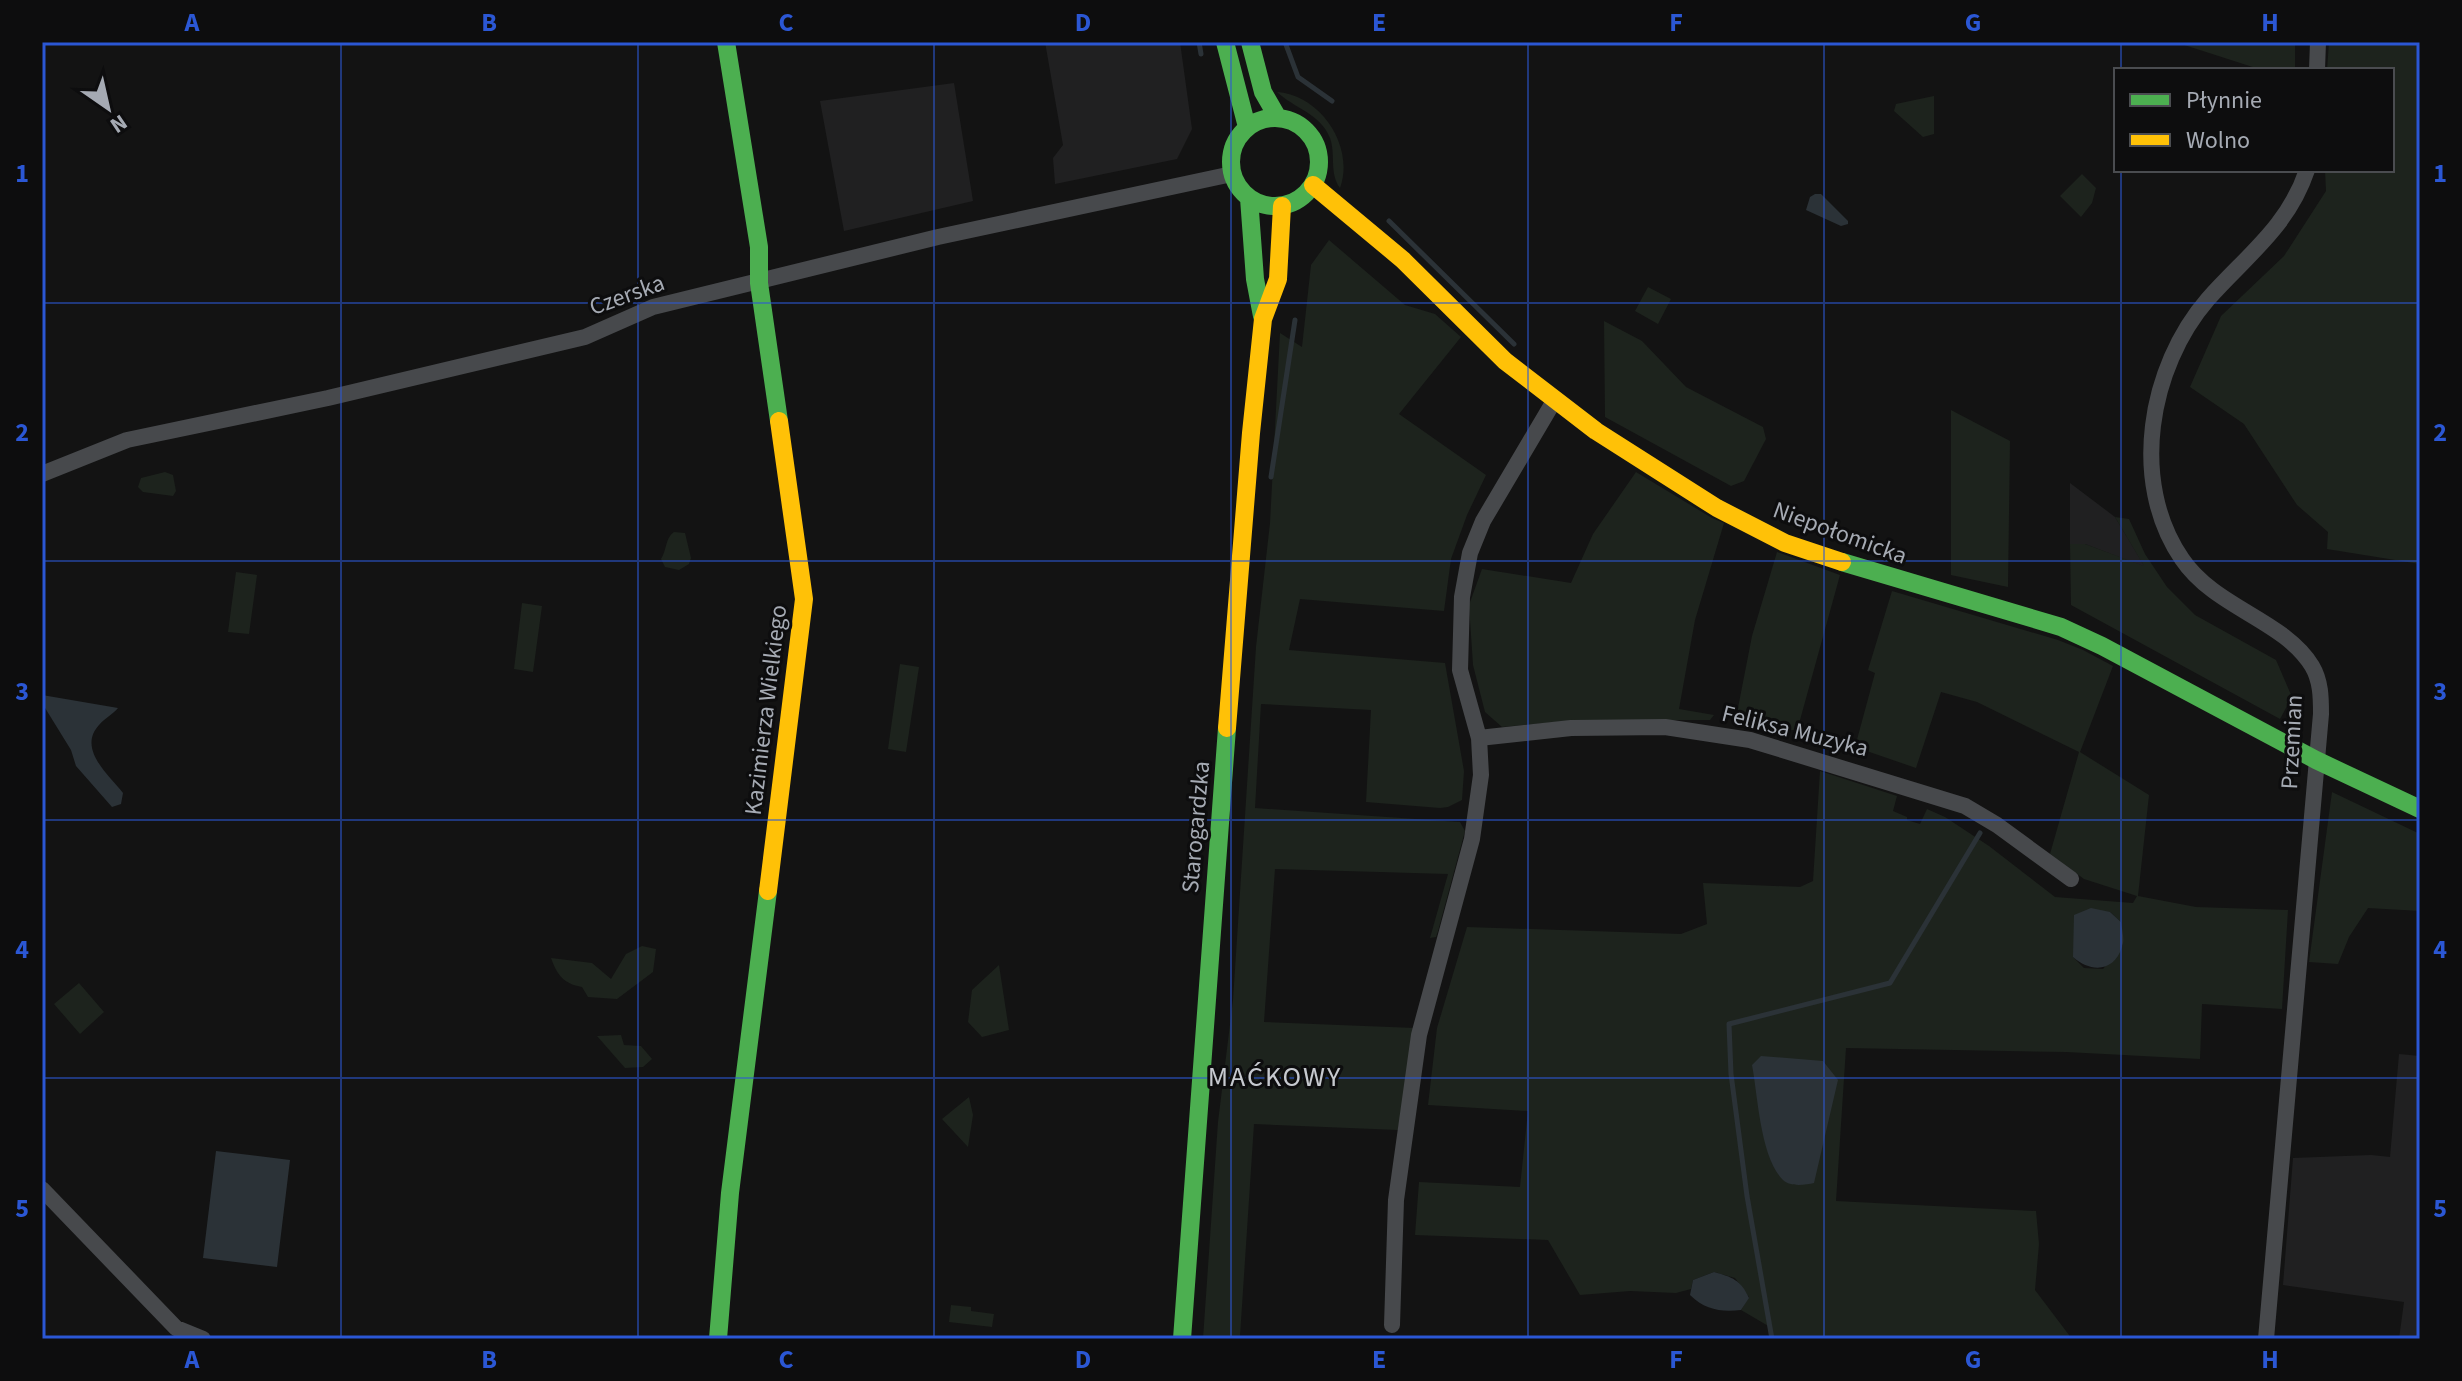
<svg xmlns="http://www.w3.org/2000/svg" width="2462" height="1381" viewBox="0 0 2462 1381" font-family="'Source Sans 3',sans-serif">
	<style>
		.built { fill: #202021 }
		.green { fill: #1d231d; fill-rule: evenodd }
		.water { fill: #2b3237 }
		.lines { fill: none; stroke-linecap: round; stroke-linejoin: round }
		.stream { stroke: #2b3237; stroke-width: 5 }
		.street { stroke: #47494c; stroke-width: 16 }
		.fast { stroke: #4caf50; stroke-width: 18 }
		.slow { stroke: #ffc107; stroke-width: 18 }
		.grid { fill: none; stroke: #2b57d4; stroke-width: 2; stroke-opacity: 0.55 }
		.labels { text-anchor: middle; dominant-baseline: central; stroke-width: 6; stroke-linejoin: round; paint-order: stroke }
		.street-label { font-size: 24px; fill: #a5aab3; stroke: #0d0d0e }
		.quarter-label { font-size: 28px; letter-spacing: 2px; fill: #c6c9cf; stroke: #0d0d0e }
		.neatline { fill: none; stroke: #2b57d4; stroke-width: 3 }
		.grid-label { font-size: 26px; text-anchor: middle; font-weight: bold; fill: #2b57d4 }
	</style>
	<rect width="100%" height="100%" fill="#131313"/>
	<!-- built -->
	<path class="built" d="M1045,42H1180L1192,129L1177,159L1055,184L1053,158L1063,145Z
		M954,83L973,201L844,231L820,101Z
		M2070,483L2115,517L2145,567L2085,544H2070Z
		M2399,1054L2420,1056V1339H2399L2404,1302L2283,1285L2293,1158L2371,1155L2390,1157Z"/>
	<!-- green -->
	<path class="green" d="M2175,42H2295V70H2262Z
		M2329,42H2420V564L2327,549L2328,532L2297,505L2244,424L2190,387L2221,316L2284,256L2326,191L2325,170H2392V70H2327Z
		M1277,92C1321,95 1355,147 1340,188C1329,173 1336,155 1330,138C1320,113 1295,109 1277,92Z
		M1934,96V134L1923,137L1894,111L1896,104Z
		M2082,174L2096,188L2092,203L2081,217L2060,196Z
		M1329,240L1405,305L1435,314L1461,337L1399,414L1486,475L1467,515L1451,559L1444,611L1300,599L1289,650L1445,663L1464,771L1462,800L1448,807L1440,808L1366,802L1371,710L1261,704L1255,808L1460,822L1465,831L1438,931L1436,937L1430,938L1448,874L1275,869L1264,1022L1415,1028L1398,1130L1254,1124L1240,1336L1286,1339H1203L1218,1122L1233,1000L1256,647L1270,523L1280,333L1302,347L1311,265Z
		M1648,287L1671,299L1658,324L1635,311Z
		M1604,321L1642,341L1686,387L1763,427L1766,439L1744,481L1731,486L1605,417Z
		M1951,410L2010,441L2008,587L1951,575Z
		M165,472L173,475L176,491L173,496L143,492L138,487L141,478Z
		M1636,472L1712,518L1724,523L1695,620L1679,709L1714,715L1710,720H1577L1502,727L1485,712L1473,665L1469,605L1482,569L1571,583L1593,534Z
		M2115,517L2129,519L2145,554L2167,587L2195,615L2276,660L2292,697L2280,719L2071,605L2070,544H2085L2144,566Z
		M674,532L685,533L691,558L689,564L679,570L665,567L661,559C667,550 665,538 674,532Z
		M1777,552L1840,575L1797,731L1736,718L1752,636Z
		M236,572L257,575L249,634L228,632Z
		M1892,591L2058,640L2083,650L2113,666L2080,752L2149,795L2138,896L2196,907L2288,910L2282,1009L2202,1004L2200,1059L2066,1052L1846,1048L1836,1201L2036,1211L2039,1244L2035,1290L2069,1335V1339H1772L1770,1327L1741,1310L1749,1297L1735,1278L1714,1272L1693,1280L1691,1289L1676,1293L1630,1291L1580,1295L1548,1240L1415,1235L1419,1182L1520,1187L1528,1111L1428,1105L1437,1028L1467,927L1681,934L1707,924L1703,883L1800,887L1813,881L1820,771L1897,796L1893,811L1907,817V820L1920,824L1927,809L1945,817L1989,846L2055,897L2133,903L2137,896L2084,879L2050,854L2079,752L1977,702L1941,692L1916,768L1855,747L1875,673L1868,670ZM2110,912L2121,922L2123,945L2103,969L2084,968L2073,957Z
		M522,603L542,606L533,672L514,669Z
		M900,664L919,667L906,752L888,749Z
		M2332,792L2420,834V911L2368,908L2349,937L2338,964L2309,962Z
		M642,946L656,949L653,972L617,999L588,997L582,987C564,984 557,975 551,958L592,963L611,979L626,954Z
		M999,965L1009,1030L982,1037L968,1022L972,990Z
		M79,983L104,1012L80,1034L54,1004Z
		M621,1035L624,1045L641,1046L652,1059L643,1067L625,1068L597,1036Z
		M969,1097L973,1115L968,1147L942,1119Z
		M951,1305L971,1307V1311L994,1314L992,1327L949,1322Z"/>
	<!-- water -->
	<path class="water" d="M1815,194H1821L1848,221V224L1841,226L1806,210L1810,197Z
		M42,695L118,708C113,714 105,718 99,725C77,749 109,775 123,793L121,804L112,807L76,766L71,750L42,703Z
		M2091,908L2110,912L2121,922C2122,930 2125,940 2122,947C2114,972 2091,973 2073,957L2074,915Z
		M1761,1056L1823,1061L1838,1080L1814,1183C1805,1185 1790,1187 1783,1180C1760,1157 1758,1096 1752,1065Z
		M216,1151L290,1160L277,1267L203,1258Z
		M1714,1272C1732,1277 1741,1280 1749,1298L1741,1310C1721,1312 1705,1310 1690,1295L1693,1280Z"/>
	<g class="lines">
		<!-- stream -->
		<path class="stream" d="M1199,42L1201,54
			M1285,42L1298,77L1332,101
			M1389,221L1514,344
			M1271,477L1295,320
			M1772,1339L1747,1196L1731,1074L1729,1024L1890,983L1980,833"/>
		<!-- street -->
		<path class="street" d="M2317,70L2318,42
			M42,474L127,440L328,398L585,337L653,307L938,237L1232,174
			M1479,738L1571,728L1665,727L1750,740L1965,806L1997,825L2071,879
			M42,1189L176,1328L203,1339
			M1392,1325L1396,1200L1419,1035L1472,839L1481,775L1479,738L1460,670L1462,597L1470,553L1483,521L1554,401
			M2266,1339L2321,714C2321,698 2321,681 2312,666C2284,620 2215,608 2182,559C2129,482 2149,367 2208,299C2246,256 2288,227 2307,170"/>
		<!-- fast -->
		<path class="fast" d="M726,42L759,247V283L779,421
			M1225,42L1247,127
			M1250,42L1263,92L1278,118
			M1231 162a44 44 0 1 1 88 0a44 44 0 1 1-88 0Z
			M1249,198L1255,279L1262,316
			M1842,562L2061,627L2102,646L2316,760L2420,809
			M718,1339L730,1193L768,891
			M1182,1339L1227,728"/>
		<!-- slow -->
		<path class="slow" d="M1313,185L1403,260L1505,361L1596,431L1717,508L1785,543L1842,562
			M1227,728L1251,433L1263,319L1278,279L1282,206
			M768,891L804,599L779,421"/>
	</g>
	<!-- grid -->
	<path class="grid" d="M341,42V1339M638,42V1339M934,42V1339M1231,42V1339M1528,42V1339M1824,42V1339M2121,42V70M2121,170V1339M42,303H2420M42,561H2420M42,820H2420M42,1078H2420"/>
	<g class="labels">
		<!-- street labels -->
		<g class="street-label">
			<text transform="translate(627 295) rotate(-20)">Czerska</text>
			<text transform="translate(1840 533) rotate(20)">Niepołomicka</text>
			<text transform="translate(766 710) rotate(-83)">Kazimierza Wielkiego</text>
			<text transform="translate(1795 731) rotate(14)">Feliksa Muzyka</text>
			<text transform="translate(2292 742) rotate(-87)">Przemian</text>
			<text transform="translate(1196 827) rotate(-85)">Starogardzka</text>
		</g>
		<!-- quarter labels -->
		<g class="quarter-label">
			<text x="1275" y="1077">MAĆKOWY</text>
		</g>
	</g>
	<!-- border -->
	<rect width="2462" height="1381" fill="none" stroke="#0d0d0e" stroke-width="88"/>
	<!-- legend -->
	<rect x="2114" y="68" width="280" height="104" fill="#0d0d0e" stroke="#4a4c50" stroke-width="2"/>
	<rect x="2130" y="94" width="40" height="12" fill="#4caf50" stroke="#4a4c50" stroke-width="2"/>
	<text x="2186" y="108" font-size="24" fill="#a5aab3">Płynnie</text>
	<rect x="2130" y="134" width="40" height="12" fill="#ffc107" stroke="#4a4c50" stroke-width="2"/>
	<text x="2186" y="148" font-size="24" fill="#a5aab3">Wolno</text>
	<!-- north arrow -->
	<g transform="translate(108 108) rotate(146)" stroke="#0d0d0e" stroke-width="6" paint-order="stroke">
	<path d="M0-6L14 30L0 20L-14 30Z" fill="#a5aab3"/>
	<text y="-12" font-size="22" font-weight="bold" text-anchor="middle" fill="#a5aab3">N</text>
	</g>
	<rect x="44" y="44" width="2374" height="1293" class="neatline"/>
	<g class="grid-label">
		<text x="192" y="31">A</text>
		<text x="489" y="31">B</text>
		<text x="786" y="31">C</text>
		<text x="1083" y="31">D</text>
		<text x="1379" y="31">E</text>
		<text x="1676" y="31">F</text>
		<text x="1973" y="31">G</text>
		<text x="2270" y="31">H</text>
		<text x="22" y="182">1</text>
		<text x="2440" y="182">1</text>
		<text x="22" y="441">2</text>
		<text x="2440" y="441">2</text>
		<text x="22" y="700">3</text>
		<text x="2440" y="700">3</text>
		<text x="22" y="958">4</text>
		<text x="2440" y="958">4</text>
		<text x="22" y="1217">5</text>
		<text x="2440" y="1217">5</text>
		<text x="192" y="1368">A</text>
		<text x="489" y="1368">B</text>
		<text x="786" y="1368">C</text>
		<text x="1083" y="1368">D</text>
		<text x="1379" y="1368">E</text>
		<text x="1676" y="1368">F</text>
		<text x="1973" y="1368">G</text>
		<text x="2270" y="1368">H</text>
	</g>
</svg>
